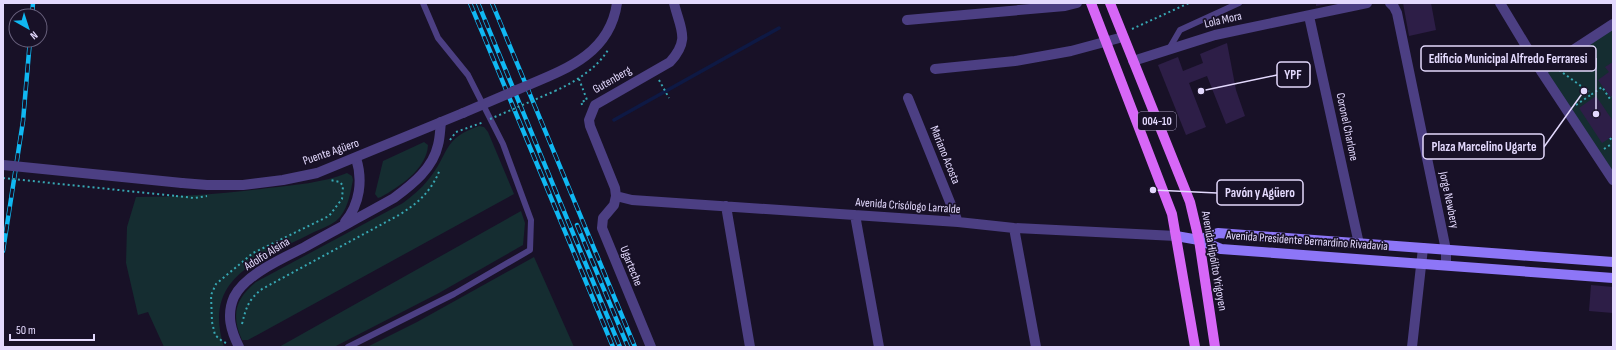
<svg xmlns="http://www.w3.org/2000/svg" width="1616" height="350" viewBox="0 0 1616 350" font-family="'Sofia Sans Condensed',sans-serif">
	<style>
		.green { fill: #152d31 }
		.lines { fill: none; stroke-linecap: round; stroke-linejoin: round }
		.stream { stroke: #0e1944; stroke-width: 3.5 }
		.building { fill: #2d1e47 }
		.path { stroke: #37a7b3; stroke-width: 2; stroke-dasharray: 2 3; stroke-linecap: butt }
		.service { stroke: #4c3f83; stroke-width: 6 }
		.minor { stroke: #4c3f83; stroke-width: 10 }
		.tertiary { stroke: #4c3f83; stroke-width: 10 }
		.secondary { stroke: #8d76f7; stroke-width: 10 }
		.primary { stroke: #d767f7; stroke-width: 10 }
		.rail-casing { stroke: #10b8f2; stroke-width: 4.5 }
		.rail { stroke: #181127; stroke-width: 3; stroke-dasharray: 9; stroke-linecap: butt }
		.path-bridge { stroke: #37a7b3; stroke-width: 2; stroke-dasharray: 2 3; stroke-linecap: butt }
		.tertiary-bridge { stroke: #4c3f83; stroke-width: 10 }
		.labels { text-anchor: middle; dominant-baseline: central; stroke-width: 3.5; stroke-linejoin: round; paint-order: stroke }
		.shield { fill: #181127; stroke: #a69dbd; stroke-width: 1 }
		.shield-label { font-size: 11px; font-weight: bold; fill: #e3d9fd }
		.street-label { font-size: 12px; fill: #e3d9fd; stroke: #181127 }
		.leader { fill: none; stroke: #e3d9fd; stroke-width: 1.5 }
		.callout-dot { fill: #e3d9fd; stroke: #181127; stroke-width: 1.5 }
		.callout { fill: #181127; stroke: #e3d9fd; stroke-width: 1.5 }
		.callout-label { font-size: 13px; text-anchor: middle; font-weight: bold; fill: #e3d9fd }
	</style>
	<rect width="100%" height="100%" fill="#181127"/>
	<!-- green -->
	<path class="green" d="M1613,24V180L1541,71Z
		M479,126L484,127L488,132L514,194L248,340H242C231,315 235,299 256,282L403,203C412,196 421,189 428,180C450,154 441,139 479,126Z
		M424,142L428,145C427,169 399,187 381,197L378,198L375,194L383,161Z
		M347,173L352,176L353,180C350,194 348,211 336,221C329,226 321,229 314,232C262,259 201,275 224,347H164L148,312L138,315L126,263L127,227L136,197C180,197 225,194 268,188C295,185 322,183 347,173Z
		M521,211L525,223L523,245L439,293L334,347H279Z
		M534,257L574,347H367L417,322Z"/>
	<g class="lines">
		<!-- stream -->
		<path class="stream" d="M614,120L779,28"/>
	</g>
	<!-- building -->
	<path class="building" d="M1316,3H1328V4L1316,6Z
		M1403,3H1431L1436,30L1409,36Z
		M1227,43L1236,90L1245,116L1226,124L1207,76L1189,83L1206,127L1186,135L1158,65L1178,57L1183,71L1203,63L1200,54Z
		M1613,62V95L1610,97L1598,80L1609,72L1605,67Z
		M1596,96L1613,121V136L1602,143L1579,108Z
		M1591,285L1613,287V313L1589,311Z"/>
	<g class="lines">
		<!-- path -->
		<path class="path" d="M1132,29L1189,3
			M1559,70L1592,94L1602,87L1610,99L1613,97
			M579,79L587,100L581,102L583,107
			M659,80L669,98
			M555,91C575,82 597,68 608,50
			M1576,105L1592,94
			M1610,138L1613,142
			M450,140L456,132L484,122
			M1604,149L1613,143
			M176,196L194,198L207,196
			M242,324C246,308 248,300 262,289L399,215C418,203 432,191 440,169
			M226,343L222,341L215,335L212,322L211,295L216,284L253,253L329,216L342,199L343,186L340,182L330,180"/>
		<!-- service -->
		<path class="service" d="M1169,49L1180,30L1239,3
			M348,347L454,294L530,250L531,220L503,144L468,75L438,38L423,3"/>
		<!-- minor -->
		<path class="minor" d="M1390,3L1394,7L1397,13L1446,250V265
			M1500,3L1541,71L1613,180
			M1309,16L1359,244
			M907,20L1065,6L1077,3
			M1133,61L1215,35L1367,3
			M935,69L1015,61L1071,51L1123,37
			M1541,71L1613,24
			M908,98L958,222
			M616,196L632,200L958,222L1014,228L1176,236
			M726,206L750,347
			M855,215L879,347
			M345,222C360,204 363,180 356,158
			M1014,228L1036,347
			M239,347C231,331 226,315 234,297C245,275 281,259 303,248C333,231 364,215 394,198C413,184 433,168 438,145C440,138 440,130 441,122
			M651,347L602,228L603,218L614,205L616,196L615,188L590,126L589,120L595,105L670,62C691,39 680,29 674,3
			M1412,347L1423,248"/>
		<!-- tertiary -->
		<path class="tertiary" d="M526,86C567,69 610,53 617,3
			M182,183L207,185H243L283,180L317,173L463,113"/>
		<!-- secondary -->
		<path class="secondary" d="M1176,236L1199,240L1221,249L1613,278
			M1199,240L1218,233L1613,262"/>
		<!-- primary -->
		<path class="primary" d="M1091,3L1172,214L1195,347
			M1110,3L1190,202L1199,240L1215,347"/>
		<defs>
			<path id="rail" d="M470,3L613,347
				M478,3L620,347
				M492,3L635,347
				M32,16L33,3
				M577,225L628,347
				M3,251L23,121L30,40"/>
		</defs>
		<!-- rail casing -->
		<use href="#rail" class="rail-casing"/>
		<!-- rail -->
		<use href="#rail" class="rail"/>
		<!-- path-bridge -->
		<path class="path-bridge" d="M490,119L555,91
			M3,178L176,196"/>
		<!-- tertiary-bridge -->
		<path class="tertiary-bridge" d="M463,113L526,86
			M3,165L182,183"/>
	</g>
	<g class="labels">
		<!-- shield labels -->
		<rect class="shield" x="1138" y="112" width="38" height="18" rx="3"/>
		<g class="shield-label">
			<text x="1157" y="121">004-10</text>
		</g>
		<!-- street labels -->
		<g class="street-label">
			<text transform="translate(1223 20) rotate(-13)">Lola Mora</text>
			<text transform="translate(612 80) rotate(-30)">Gutenberg</text>
			<text transform="translate(1347 127) rotate(78)">Coronel Charlone</text>
			<text transform="translate(331 152) rotate(-19)">Puente Agüero</text>
			<text transform="translate(945 155) rotate(68)">Mariano Acosta</text>
			<text transform="translate(1449 200) rotate(78)">Jorge Newbery</text>
			<text transform="translate(908 206) rotate(4)">Avenida Crisólogo Larralde</text>
			<text transform="translate(1307 241) rotate(4)">Avenida Presidente Bernardino Rivadavia</text>
			<text transform="translate(267 254) rotate(-32)">Adolfo Alsina</text>
			<text transform="translate(1214 261) rotate(80)">Avenida Hipólito Yrigoyen</text>
			<text transform="translate(631 266) rotate(68)">Ugarteche</text>
		</g>
	</g>
	<!-- callouts -->
	<path class="leader" d="M1596 114L1596 58M1201 91L1277 75M1584 91L1544 147M1153 190L1217 193"/>
	<g class="callout-dot">
		<circle cx="1596" cy="114" r="4"/>
		<circle cx="1201" cy="91" r="4"/>
		<circle cx="1584" cy="91" r="4"/>
		<circle cx="1153" cy="190" r="4"/>
	</g>
	<g class="callout">
		<rect x="1421" y="46" width="175" height="25" rx="4"/>
		<rect x="1277" y="62" width="33" height="25" rx="4"/>
		<rect x="1423" y="134" width="121" height="25" rx="4"/>
		<rect x="1217" y="180" width="86" height="25" rx="4"/>
	</g>
	<g class="callout-label">
		<text x="1508" y="63">Edificio Municipal Alfredo Ferraresi</text>
		<text x="1293" y="79">YPF</text>
		<text x="1484" y="151">Plaza Marcelino Ugarte</text>
		<text x="1260" y="197">Pavón y Agüero</text>
	</g>
	<!-- border -->
	<rect width="1616" height="350" fill="none" stroke="#e3d9fd" stroke-width="8"/>
	<!-- north arrow -->
	<g transform="translate(28 28) rotate(141)"><circle r="19" fill="#181127" stroke="#69617d"/>
	<path d="M0-3L7 15L0 10L-7 15Z" fill="#10b8f2"/>
	<text y="-6" font-size="11" font-weight="bold" text-anchor="middle" fill="#e3d9fd">N</text>
	</g>
	<!-- scale -->
	<path d="M10 334v6h84v-6" fill="none" stroke="#e3d9fd" stroke-width="2"/>
	<text x="16" y="334" font-size="12" fill="#e3d9fd" stroke="#181127" stroke-width="3" paint-order="stroke">50 m</text>
</svg>
